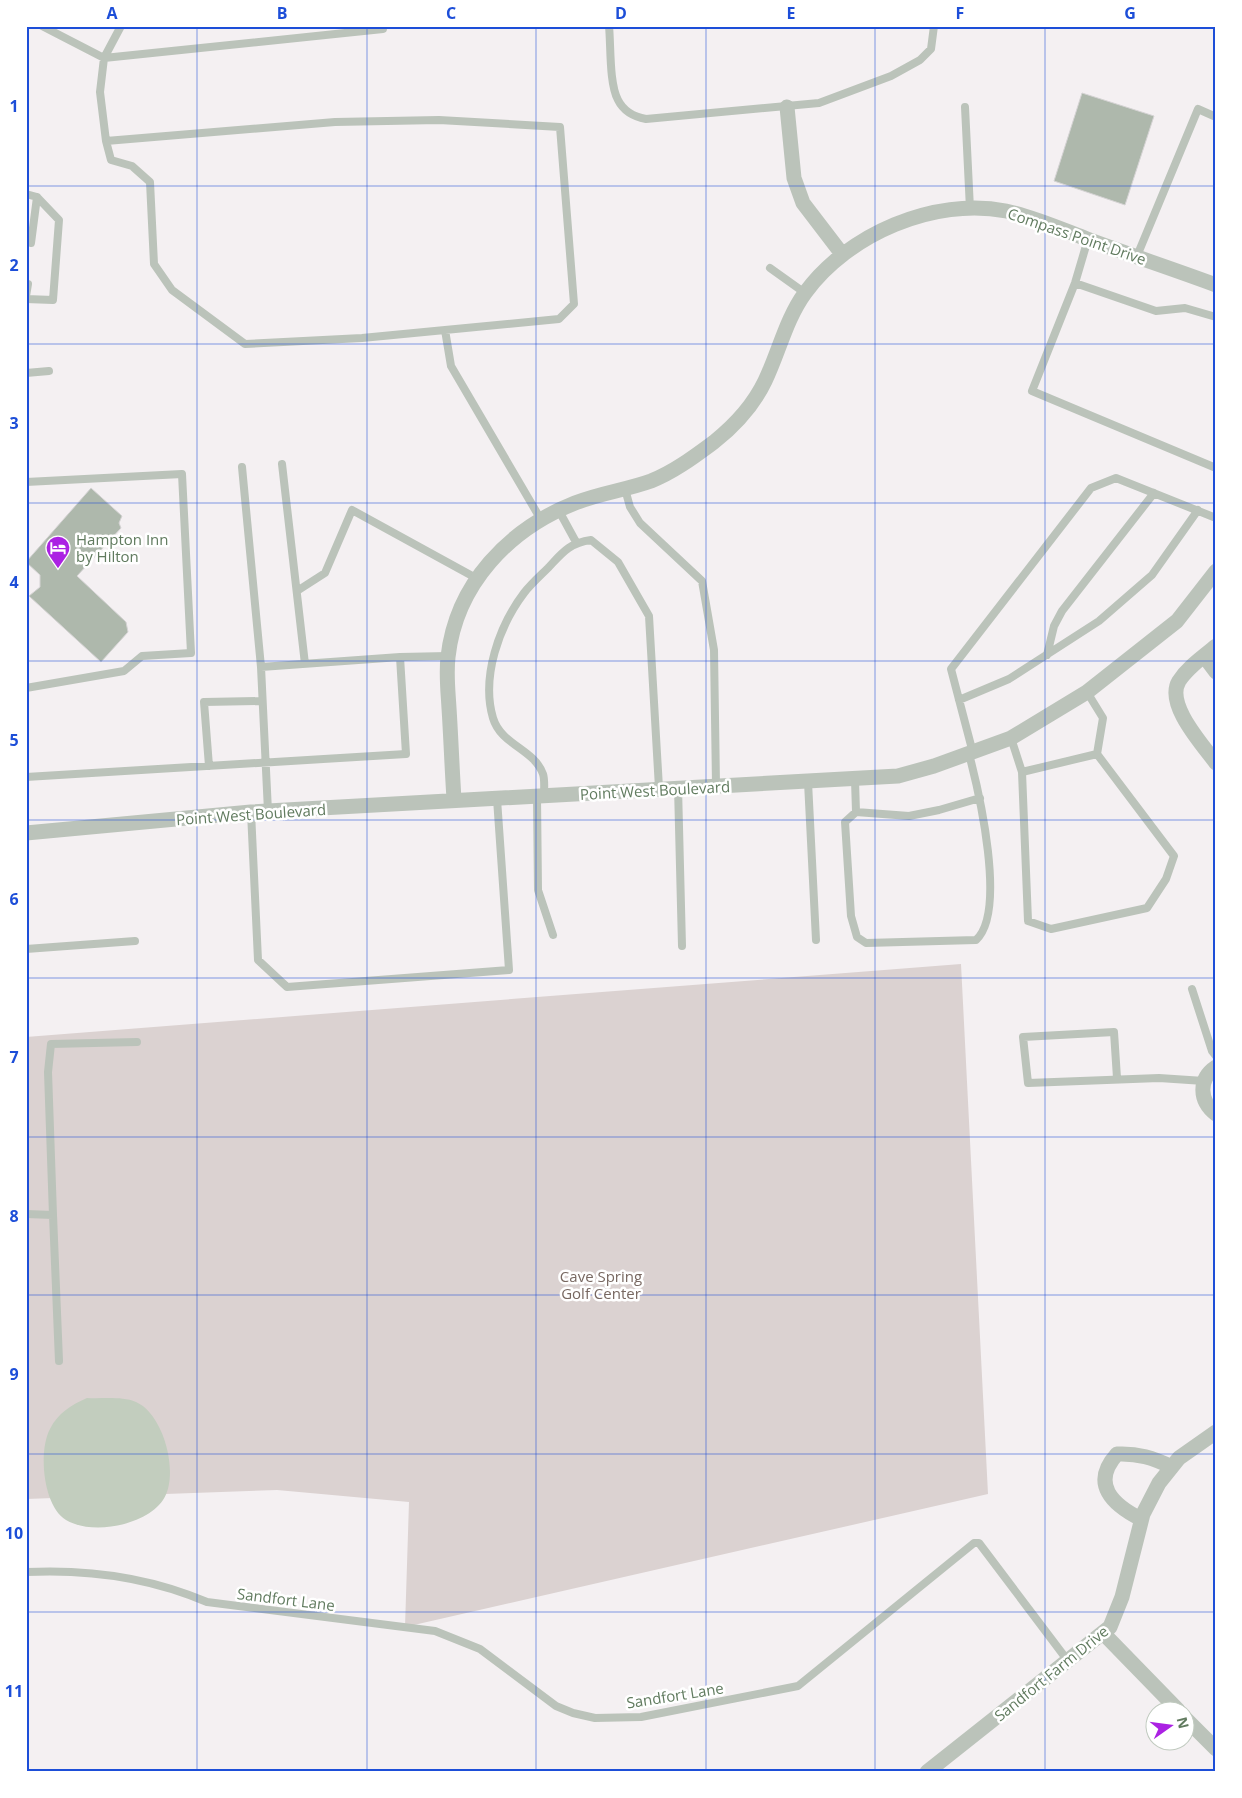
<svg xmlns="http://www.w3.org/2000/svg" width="1242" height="1798" viewBox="0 0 1242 1798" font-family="'Open Sans',sans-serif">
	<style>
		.green { fill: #dbd2d1 }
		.water { fill: #c2cdbe }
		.building { fill: #aeb8ac; stroke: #d5d3d4 }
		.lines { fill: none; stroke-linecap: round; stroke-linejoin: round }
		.lane { stroke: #bbc3ba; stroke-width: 8 }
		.street { stroke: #bbc3ba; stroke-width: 15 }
		.grid { fill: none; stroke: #1d4ed8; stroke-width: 1; stroke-opacity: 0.55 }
		.labels { text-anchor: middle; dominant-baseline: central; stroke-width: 5; stroke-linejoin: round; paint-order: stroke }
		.street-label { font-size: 15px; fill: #617b5f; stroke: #fff }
		.poi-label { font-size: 15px; fill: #617b5f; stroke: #fff; text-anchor: start }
		.park-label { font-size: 15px; fill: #786861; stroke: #fff }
		.neatline { fill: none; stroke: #1d4ed8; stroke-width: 2 }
		.grid-label { font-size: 16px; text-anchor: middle; font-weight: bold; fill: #1d4ed8 }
	</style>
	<rect width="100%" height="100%" fill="#f4f0f2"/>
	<!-- green -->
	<path class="green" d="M961,964L988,1494L405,1627L409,1502L277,1490L26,1499V1037Z"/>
	<!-- water -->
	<path class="water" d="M87,1398C103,1399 121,1396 136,1402C164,1414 180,1475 163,1500C146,1525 93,1536 66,1520C43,1506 38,1451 50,1429C58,1413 71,1405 87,1398Z"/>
	<!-- building -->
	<path class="building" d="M1082,93L1154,116L1125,205L1054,181Z
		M91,488L122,516L119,523L121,528L77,576L126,622L128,632L101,662L29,596L40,587V575L26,562Z"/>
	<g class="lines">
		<!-- lane -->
		<path class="lane" d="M42,26L104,58L121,26
			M383,26V29L104,58L100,92L106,141L335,122L439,120L560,127L574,304L559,319L445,330L451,366L540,518
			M609,26C611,46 609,83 618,100C624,112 635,117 646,119L819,103L891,76L920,60L931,49L934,26
			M965,107L970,209
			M106,141L111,160L132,166L150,182L154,264L172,290L245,344L362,338L445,330
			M26,194L37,197L59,220L53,300L26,299
			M1088,239L1075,283L1032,391L1216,468
			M31,243L37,197
			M1137,256L1198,109L1216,117
			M770,268L805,293
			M1075,283L1156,311L1185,308L1216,317
			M26,296L28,284
			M26,373L49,371
			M282,464L305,664
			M242,467L261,667
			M26,482L182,474L191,653L142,656L124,671L26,688
			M625,489L630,507L640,523L702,581L714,650L716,785
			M558,509L576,542
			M297,591L325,573L352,510L476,578
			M1047,655L1054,626L1062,611L1154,493
			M959,700L1009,679L1099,621L1152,575L1198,510
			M1011,738L1022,772L1028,921L1051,929L1147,908L1166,879L1174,856L1097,754L1103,718L1087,692
			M973,753L951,669L1091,488L1116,478L1216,518
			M209,766L204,702L262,701
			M1022,772L1097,754
			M26,777L406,754L400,657L448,656
			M855,780L856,812L845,822L851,916L857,937L866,943L976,940C1007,912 979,792 969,754
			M808,782L816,940
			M678,787L682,946
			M544,796C544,789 545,780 543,774C534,749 501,745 493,718C481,677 499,626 524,593C531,584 540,576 548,568C562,553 569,543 591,540L618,562L649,616L659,788
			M537,797L538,890L553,935
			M268,811L261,667L400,657
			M251,812L258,960L287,987L509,970L497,799
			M856,812L909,816L939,810L980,798
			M26,949L135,941
			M1192,989L1212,1051L1216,1056
			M1117,1078L1114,1032L1023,1037L1028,1083L1159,1078L1204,1081
			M26,1214L53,1215L59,1361
			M53,1215L48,1072L51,1044L137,1042
			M26,1572C88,1569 151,1578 207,1602L435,1631L480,1649L556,1706L573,1713L595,1718L641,1717L798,1686L974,1543H979L1068,1661"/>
		<!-- street -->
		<path class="street" d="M787,107L794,178L803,203L842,254
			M1216,646C1203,657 1188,667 1179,681C1165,704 1202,744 1216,763
			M1204,656L1216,672
			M454,799C452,769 451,739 449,708C448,691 446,674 448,657C456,584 509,529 575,503C600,493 626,490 651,481C674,472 695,456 714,442C734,426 754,404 765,381C779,352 786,319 805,293C848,234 934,197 1006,211C1034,217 1061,229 1087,239C1130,255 1173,269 1216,285
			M26,833L251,812L898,776L934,766L1011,738L1087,692L1177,621L1216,571
			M1216,1067C1198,1079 1199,1101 1216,1114
			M1141,1519C1113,1505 1090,1484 1117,1454C1138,1453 1153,1458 1172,1467
			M1104,1634L1178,1710
			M1184,1717L1216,1749
			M927,1772L1110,1627L1122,1597L1143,1514L1159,1483L1179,1458L1216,1432"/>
	</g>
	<!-- grid -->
	<path class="grid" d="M197,26V1772M367,26V1772M536,26V1772M706,26V1772M875,26V1772M1045,26V1772M26,186H1216M26,344H1216M26,503H1216M26,661H1216M26,820H1216M26,978H1216M26,1137H1216M26,1295H1216M26,1454H1216M26,1612H1216"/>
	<!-- icons -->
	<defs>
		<symbol id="hotel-pin" viewBox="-11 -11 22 30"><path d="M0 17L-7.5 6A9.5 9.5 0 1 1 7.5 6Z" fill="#ab21e3" stroke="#fff"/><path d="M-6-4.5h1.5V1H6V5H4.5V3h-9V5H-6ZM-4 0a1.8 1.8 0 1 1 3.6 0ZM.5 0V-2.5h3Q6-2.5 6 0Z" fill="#fff"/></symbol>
	</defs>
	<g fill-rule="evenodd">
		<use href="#hotel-pin" x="44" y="534" width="28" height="38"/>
	</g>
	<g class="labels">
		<!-- street labels -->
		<g class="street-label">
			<text transform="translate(1077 236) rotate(19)">Compass Point Drive</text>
			<text transform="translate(655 790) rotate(-3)">Point West Boulevard</text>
			<text transform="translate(251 814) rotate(-4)">Point West Boulevard</text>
			<text transform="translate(286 1599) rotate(7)">Sandfort Lane</text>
			<text transform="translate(1051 1673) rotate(-39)">Sandfort Farm Drive</text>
			<text transform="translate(675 1695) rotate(-9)">Sandfort Lane</text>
		</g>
		<!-- poi labels -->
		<g class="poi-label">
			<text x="76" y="539">Hampton Inn<tspan x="76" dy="17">by Hilton</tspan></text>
		</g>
		<!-- park labels -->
		<g class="park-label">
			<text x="601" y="1276">Cave Spring<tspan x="601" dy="17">Golf Center</tspan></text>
		</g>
	</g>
	<!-- border -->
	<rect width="1242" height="1798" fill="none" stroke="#ffffff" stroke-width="55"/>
	<!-- north arrow -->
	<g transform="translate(1170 1726) rotate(76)"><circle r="24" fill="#ffffff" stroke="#c0cabf"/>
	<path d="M0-4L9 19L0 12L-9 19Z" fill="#ab21e3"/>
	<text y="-8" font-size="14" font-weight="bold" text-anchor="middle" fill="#617b5f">N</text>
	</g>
	<rect x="28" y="28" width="1186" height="1742" class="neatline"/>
	<g class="grid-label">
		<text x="112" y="19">A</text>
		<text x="282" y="19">B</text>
		<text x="451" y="19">C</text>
		<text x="621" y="19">D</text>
		<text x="791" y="19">E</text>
		<text x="960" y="19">F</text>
		<text x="1130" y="19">G</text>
		<text x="14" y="112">1</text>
		<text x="14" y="271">2</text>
		<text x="14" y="429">3</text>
		<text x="14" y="588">4</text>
		<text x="14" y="746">5</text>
		<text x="14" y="905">6</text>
		<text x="14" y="1063">7</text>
		<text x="14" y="1222">8</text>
		<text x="14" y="1380">9</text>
		<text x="14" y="1539">10</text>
		<text x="14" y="1697">11</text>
	</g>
</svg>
